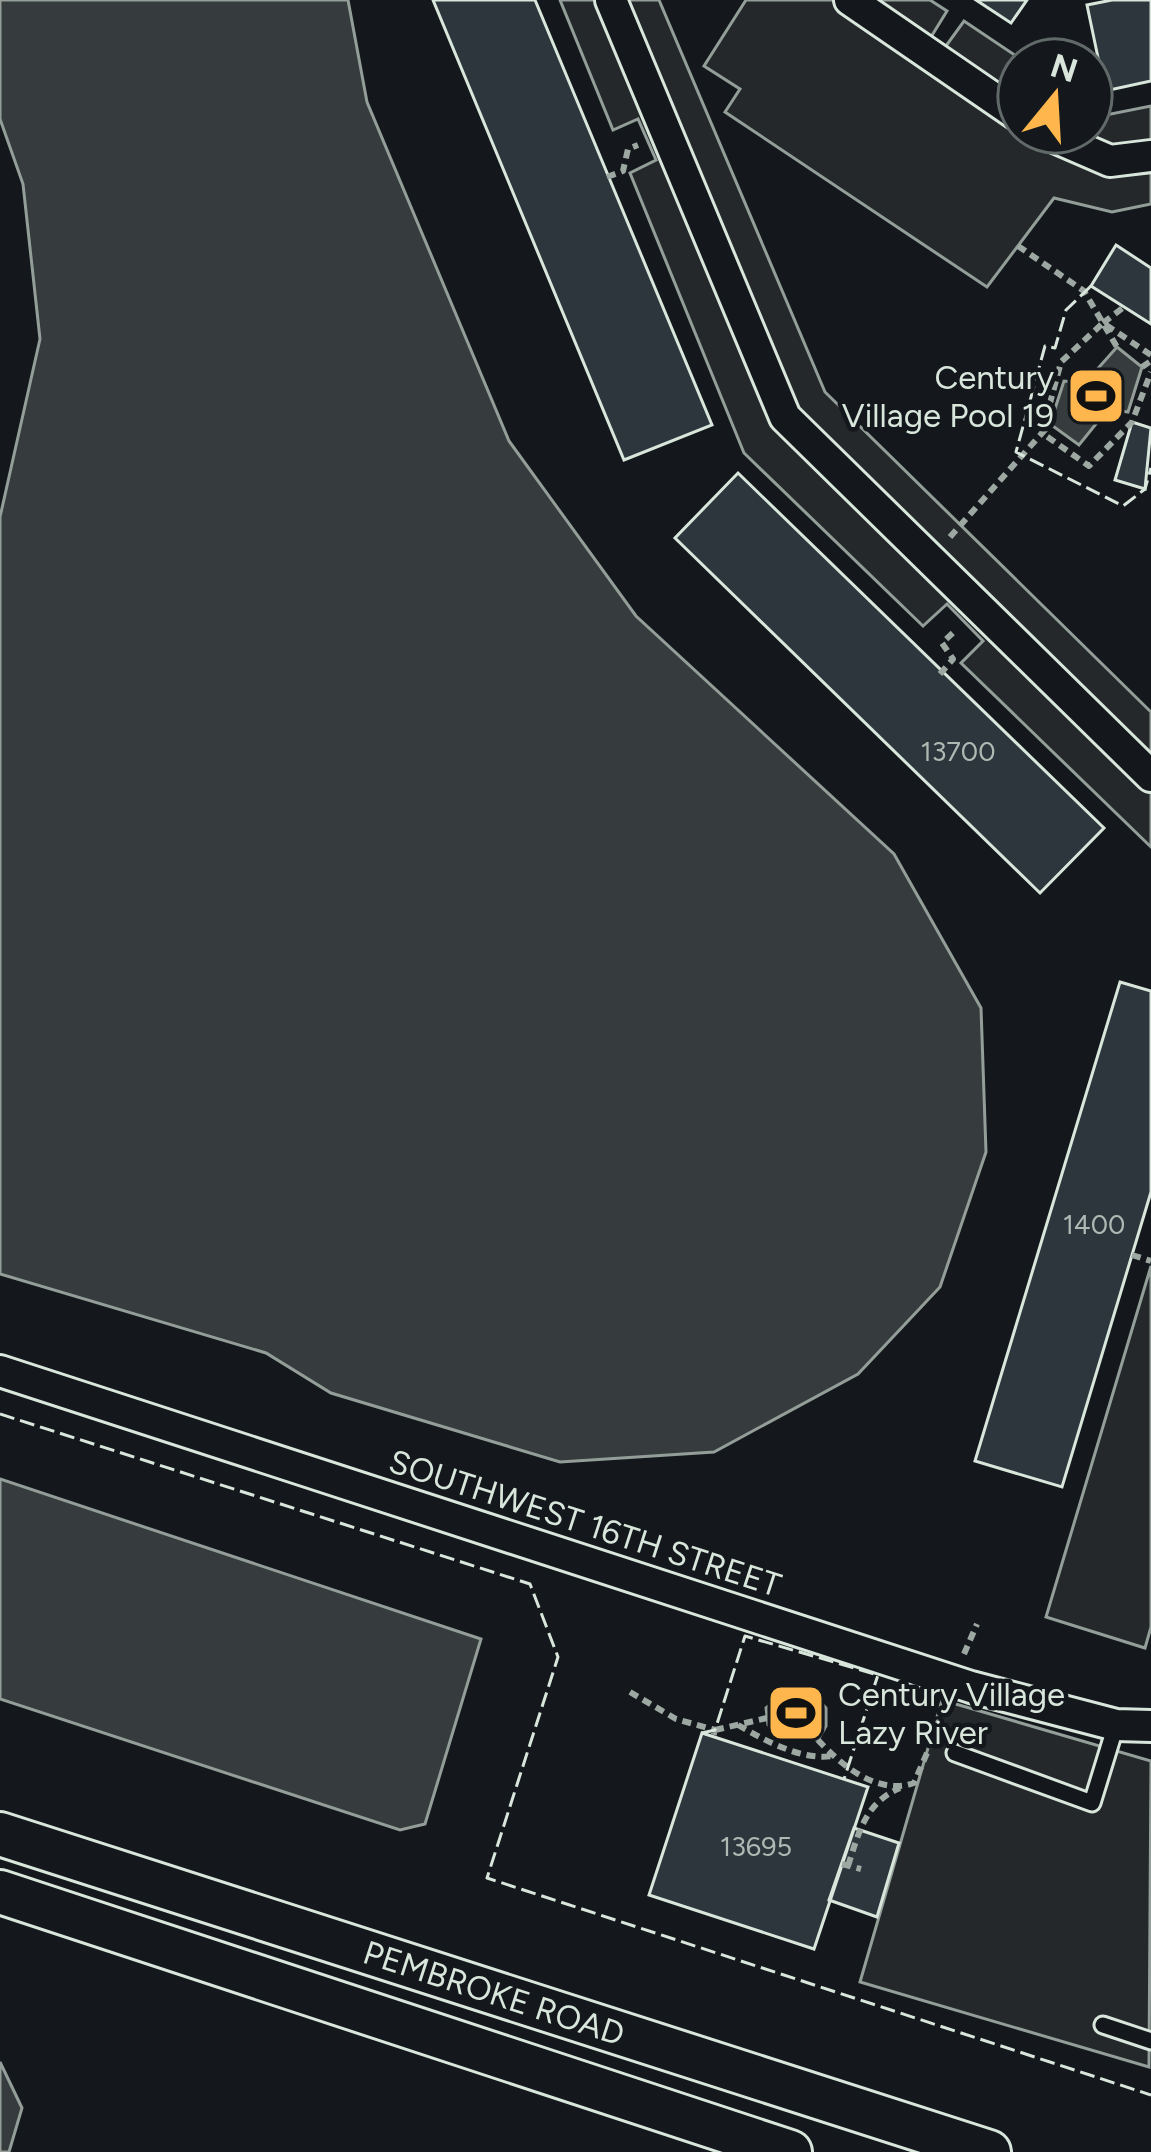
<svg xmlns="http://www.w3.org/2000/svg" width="1151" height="2152" viewBox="0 0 1151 2152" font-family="Figtree,sans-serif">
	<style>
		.parking { fill: #24282b; stroke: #939e99; stroke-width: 3 }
		.water { fill: #363b3e; stroke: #939e99; stroke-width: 3 }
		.building { fill: #2c363c; stroke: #d8e6dc; stroke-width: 3 }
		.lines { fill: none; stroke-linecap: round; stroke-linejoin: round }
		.lane-casing { stroke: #d8e6dc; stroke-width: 21 }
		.street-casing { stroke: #d8e6dc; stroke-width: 36 }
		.secondary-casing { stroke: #d8e6dc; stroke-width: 48 }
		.path { stroke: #9da8a2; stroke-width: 6; stroke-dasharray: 9 6; stroke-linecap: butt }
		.lane { stroke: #14181c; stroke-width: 15 }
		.street { stroke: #14181c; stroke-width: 30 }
		.secondary { stroke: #14181c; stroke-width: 42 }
		.fence { stroke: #d8e6dc; stroke-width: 3; stroke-dasharray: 15 6; stroke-linecap: butt }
		.labels { text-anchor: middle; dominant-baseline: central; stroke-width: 9; stroke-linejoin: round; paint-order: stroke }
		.number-label { font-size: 27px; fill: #adbab4 }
		.poi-label { font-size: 33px; fill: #d8e6dc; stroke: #14181c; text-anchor: end }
		.street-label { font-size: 33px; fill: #d8e6dc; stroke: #14181c }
	</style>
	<rect width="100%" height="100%" fill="#14181c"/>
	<!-- parking -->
	<path class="parking" d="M560,0H659L825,392L1151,712V847L961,663L983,641L947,604L923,626L744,453L630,173L656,160L638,119L613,130Z
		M746,0H930L947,11L931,37L946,46L964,21L1022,60L1019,132H1091V105L1106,115L1151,106V204L1112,212L1054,198L987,287L725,112L740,89L704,66Z
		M1151,1266V1627L1145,1648L1046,1617Z
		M942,1700L1151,1761L1149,2067L860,1982Z"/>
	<!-- water -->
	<path class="water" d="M0,0H348L367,102L509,441L636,616L894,854L981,1008L986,1152L940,1287L858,1374L714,1452L560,1462L331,1393L266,1353L0,1274V517L40,339L23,184L0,119Z
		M1117,347L1142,367L1128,412L1108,409L1079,445L1050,424L1064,381L1085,383Z
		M0,1479L481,1639L425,1824L400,1830L0,1699Z
		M789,1690L817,1698L826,1708V1726L818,1740L785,1737L768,1725L766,1708Z
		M0,2062L22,2108L9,2152H0Z"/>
	<!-- building -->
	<path class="building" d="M433,0H535L712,425L624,460Z
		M976,0H1027L1011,23Z
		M1112,0H1151V81L1105,91L1087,5Z
		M1116,245L1151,268V324L1091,286Z
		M1132,422L1151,428L1145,489L1115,480Z
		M738,473L1104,828L1040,893L675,538Z
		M1120,982L1151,991V1192L1062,1487L975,1461Z
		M702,1733L868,1787L814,1949L649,1895Z
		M854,1828L899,1843L877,1917L829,1900Z"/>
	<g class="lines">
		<defs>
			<path id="lane" d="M955,1753L1092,1803L1116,1725
				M1103,2025L1151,2041"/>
			<path id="street" d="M611,0L785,417L1151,776
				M850,0L1019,116
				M1043,132L1110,161L1151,156
				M0,1371L971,1687L1116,1725L1151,1726"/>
			<path id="secondary" d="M0,1834L989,2152
				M0,1892L790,2152"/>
		</defs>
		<!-- lane casing -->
		<use href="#lane" class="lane-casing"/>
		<!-- street casing -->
		<use href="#street" class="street-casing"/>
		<!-- secondary casing -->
		<use href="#secondary" class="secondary-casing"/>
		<!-- path -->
		<path class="path" d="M607,177L623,171L628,149L638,145
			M1018,246L1084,291L1117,347
			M1103,323L1124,307
			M1151,355L1103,323L1061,362L1042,433L1089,466L1132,422L1151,372
			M1142,367L1151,361
			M950,537L1050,424
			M940,674L953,659L942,643L957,629
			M1132,1255L1151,1261
			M964,1654L977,1624
			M630,1692L676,1719L715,1730L713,1737
			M738,1725C764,1740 802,1761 833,1756
			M715,1730L767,1718
			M818,1740C840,1764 877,1796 914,1783L930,1746
			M842,1864L861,1869
			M848,1866C859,1832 865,1803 900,1788"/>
		<!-- lane -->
		<use href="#lane" class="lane"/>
		<!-- street -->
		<use href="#street" class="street"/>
		<!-- secondary -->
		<use href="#secondary" class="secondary"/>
		<!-- fence -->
		<path class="fence" d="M1091,286L1066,310L1055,348L1045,346L1016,452L1123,506L1145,489L1151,468
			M0,1414L530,1584L558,1657L487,1878L1151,2095
			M702,1733L715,1730L745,1636L878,1675L844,1779"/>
	</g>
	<!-- icons -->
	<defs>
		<symbol id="stadium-square" viewBox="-11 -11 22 22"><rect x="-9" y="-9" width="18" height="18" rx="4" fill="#ffb74d" stroke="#14181c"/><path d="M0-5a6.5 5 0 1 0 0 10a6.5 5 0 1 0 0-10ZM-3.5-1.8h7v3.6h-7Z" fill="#111"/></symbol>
	</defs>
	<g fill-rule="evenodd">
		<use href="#stadium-square" x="1063" y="363" width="66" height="66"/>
		<use href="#stadium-square" x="763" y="1680" width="66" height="66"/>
	</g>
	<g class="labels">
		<!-- number labels -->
		<g class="number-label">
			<text x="958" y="751">13700</text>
			<text x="1094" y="1224">1400</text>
			<text x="756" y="1846">13695</text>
		</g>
		<!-- poi labels -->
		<g class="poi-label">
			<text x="1054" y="377">Century<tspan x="1054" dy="38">Village Pool 19</tspan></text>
			<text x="838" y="1694" text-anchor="start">Century Village<tspan x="838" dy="38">Lazy River</tspan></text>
		</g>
		<!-- street labels -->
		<g class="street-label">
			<text transform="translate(585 1523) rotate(18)">SOUTHWEST 16TH STREET</text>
			<text transform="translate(494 1993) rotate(18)">PEMBROKE ROAD</text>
		</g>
	</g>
	<!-- north arrow -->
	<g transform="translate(1055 96) rotate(18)"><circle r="57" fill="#14181c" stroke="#626a69" stroke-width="3"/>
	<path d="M0-9L21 45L0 30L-21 45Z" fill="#ffb74d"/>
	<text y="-18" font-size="33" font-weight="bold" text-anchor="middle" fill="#d8e6dc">N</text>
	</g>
</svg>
